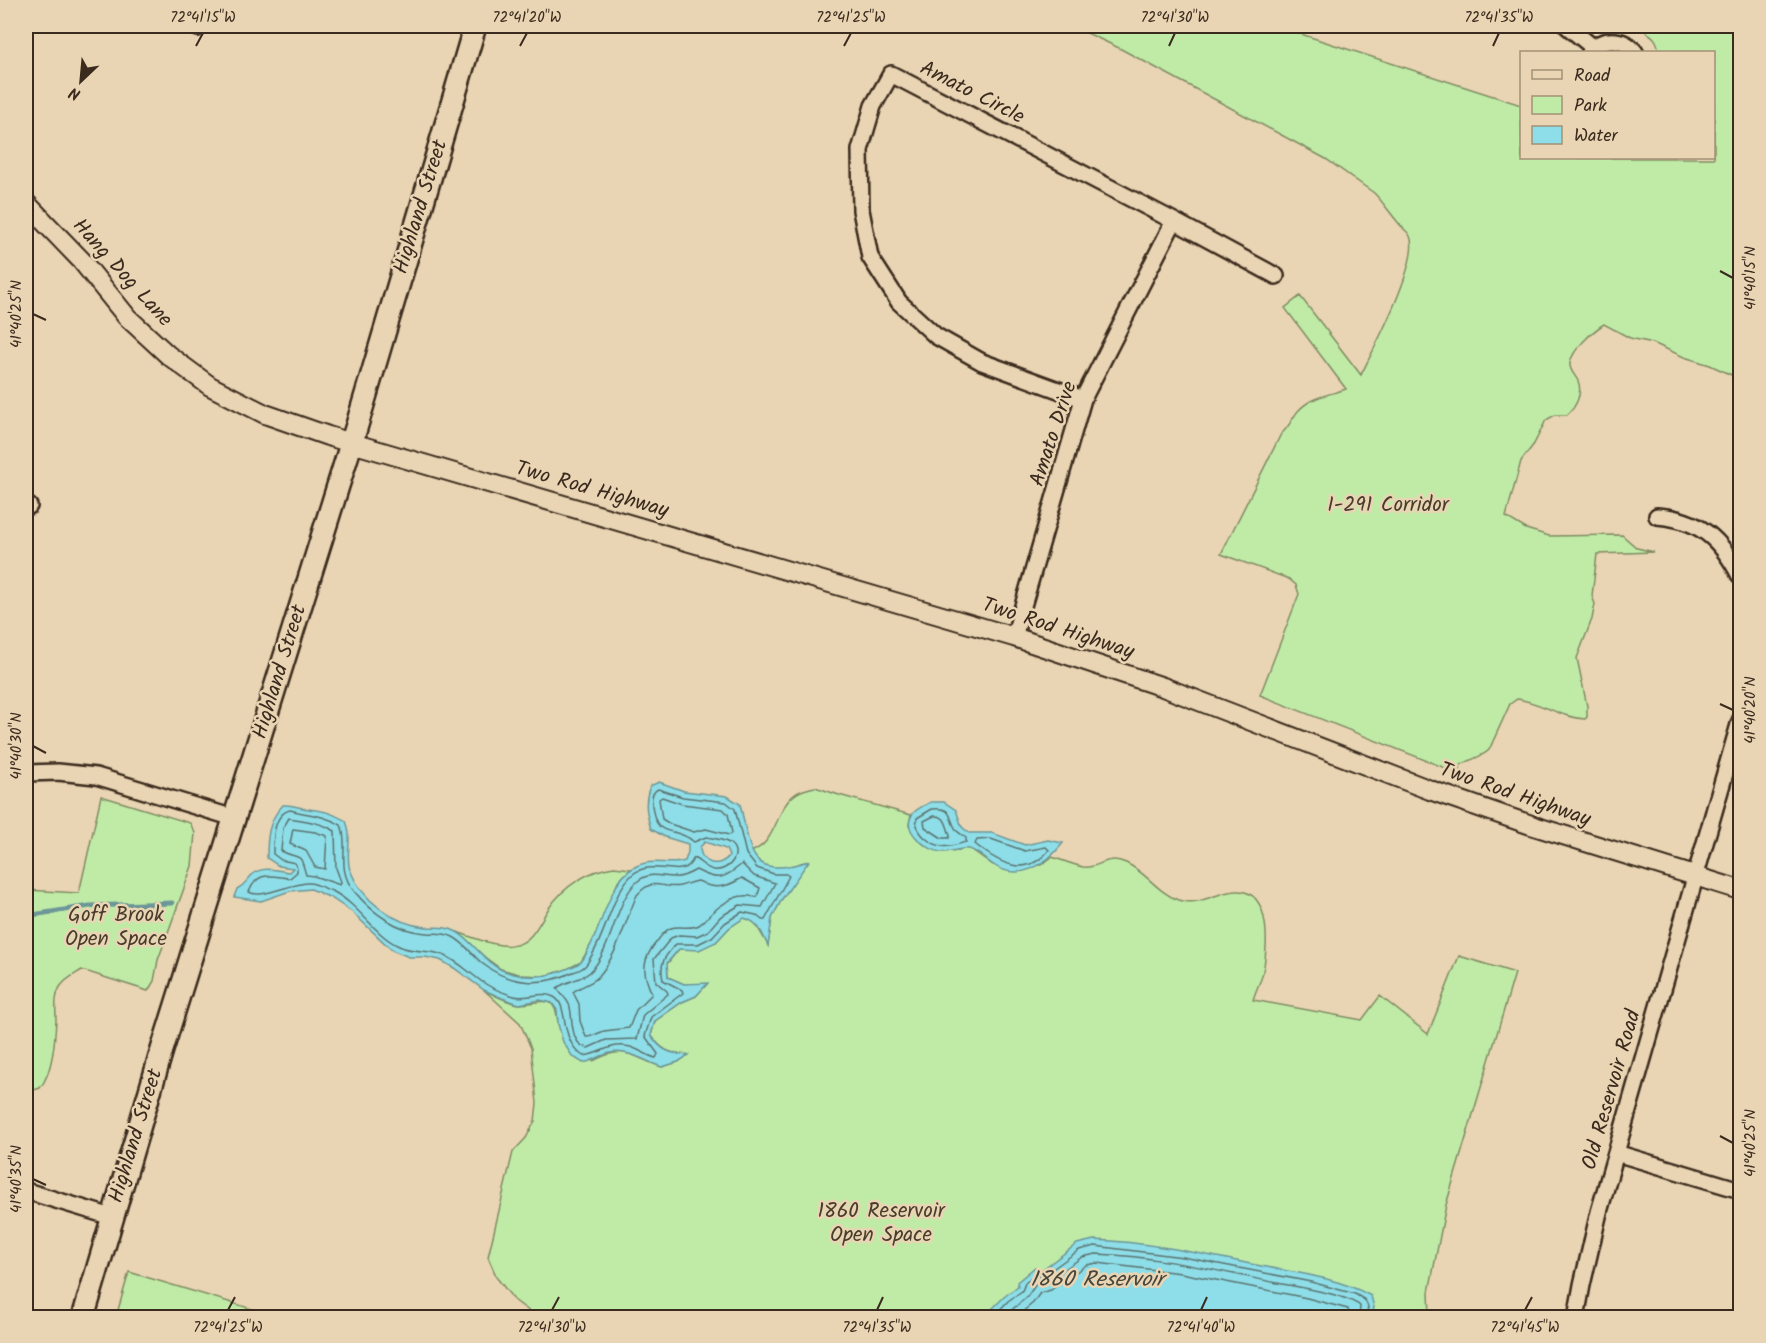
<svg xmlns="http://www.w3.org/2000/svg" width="1766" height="1343" viewBox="0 0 1766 1343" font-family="Kalam,sans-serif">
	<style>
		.green { fill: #c0eba7; stroke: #7e8a62; stroke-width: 1.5 }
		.water { fill: #8ddee8; stroke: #6c9697; stroke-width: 1.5; fill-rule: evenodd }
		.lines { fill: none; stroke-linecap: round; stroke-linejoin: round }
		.shore { stroke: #5c726f; stroke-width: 1.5 }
		.stream { stroke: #6c9697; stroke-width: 5 }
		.minor-casing { stroke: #3b2a1e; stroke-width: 20 }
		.tertiary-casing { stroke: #3b2a1e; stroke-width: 22 }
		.secondary-casing { stroke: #3b2a1e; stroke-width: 26 }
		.minor { stroke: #e9d5b3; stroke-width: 15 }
		.tertiary { stroke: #e9d5b3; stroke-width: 18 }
		.secondary { stroke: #e9d5b3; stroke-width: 21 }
		.ticks { fill: none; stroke: #3b2a1e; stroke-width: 2 }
		.labels { text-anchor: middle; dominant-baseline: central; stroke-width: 5; stroke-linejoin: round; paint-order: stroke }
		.street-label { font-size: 21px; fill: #3b2a1e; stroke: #e9d5b3 }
		.park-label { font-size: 21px; fill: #483d2c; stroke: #e9d5b3 }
		.water-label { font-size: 22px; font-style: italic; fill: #47453c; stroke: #e9d5b3 }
		.neatline { fill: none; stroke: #3b2a1e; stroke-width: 2 }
		.ticks-label { font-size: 15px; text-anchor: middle; fill: #3b2a1e }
	</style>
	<rect width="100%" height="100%" fill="#e9d5b3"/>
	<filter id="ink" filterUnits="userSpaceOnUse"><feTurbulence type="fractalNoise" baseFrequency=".0167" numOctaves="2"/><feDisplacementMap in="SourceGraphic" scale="12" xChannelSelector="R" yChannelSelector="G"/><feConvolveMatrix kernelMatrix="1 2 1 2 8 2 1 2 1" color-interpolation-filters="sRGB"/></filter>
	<g filter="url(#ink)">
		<!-- green -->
		<path class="green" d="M1072,26H1276L1521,105L1522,158H1714V52H1659C1657,35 1650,36 1638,26H1740V379L1710,365L1684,357L1653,343L1630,338L1604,324C1593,331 1572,350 1570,363C1569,370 1575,375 1578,381C1583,393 1576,407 1567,415H1555L1546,420L1534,444L1521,461L1506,517L1526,529L1549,536L1622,535L1637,548L1654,552L1597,554L1592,596L1595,604L1592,619L1577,658L1587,706V717L1585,719C1561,718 1541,702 1517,699L1510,704L1489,750C1482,757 1470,759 1461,765L1458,773L1260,695L1299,594L1296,585L1289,579L1221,554L1281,434C1289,428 1292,418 1298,411C1312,396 1329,395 1346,389L1285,308L1300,296L1361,375C1373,350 1421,260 1410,236C1409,233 1406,231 1404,229C1393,218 1385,204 1374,193L1326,159L1121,49Z
			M815,787L839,795L911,815L909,825L953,852L965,848L972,850L993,865H1041L1052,857C1062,860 1073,865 1083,867C1100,869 1105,854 1126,863C1146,872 1157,892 1178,900C1198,907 1216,892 1236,891C1274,889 1268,956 1261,979C1258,986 1255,993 1253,1000L1362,1020L1380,996L1428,1034L1459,956L1515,973L1446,1205L1429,1292L1430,1318L537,1317L514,1300L497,1278L488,1257L513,1152L526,1138L535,1121L537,1103L531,1048L520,1023L484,990C494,995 509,1004 521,1004C543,1003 556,992 558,1024L593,1061C626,1044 630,1056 662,1067L678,1062L688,1055C670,1054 661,1050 651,1035L655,1021L682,1002L696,996L707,984H684L668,977L667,964L679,949L716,942L729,928L744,918L754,921L768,945L772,918L782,899L808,861C794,865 774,873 761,863C757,861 754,855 751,852C779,841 774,808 797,793C802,790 810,788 815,787Z
			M101,796L190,823L195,833L192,866L158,960L154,981L148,991L82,970C74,975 66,978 60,987C54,997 56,1009 56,1020C55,1039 53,1072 40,1088L34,1090L26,1088V890L79,893Z
			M614,867L631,869L618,882L592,943L581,962L565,970L544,976L522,975L501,969L486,958L457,932C475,938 497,948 516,945C533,941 540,921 549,908C564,886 589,870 614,867Z
			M129,1272L279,1317H116Z"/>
		<!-- water -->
		<path class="water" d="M659,782L684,791L727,796L740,804C752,853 748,880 809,861L782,899L772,918L768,946C762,933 759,922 744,918L729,928L716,942L699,950L679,949L667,963L668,977L684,984L708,983L696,996L682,1002L655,1021L651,1035C661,1051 670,1054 689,1055L678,1062L662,1067C645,1061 628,1049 610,1053C601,1055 593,1061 583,1063L572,1056L563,1042L558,1024L557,1010L552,1003L540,1000L519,1004L502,998L484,990L454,968L440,960L425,957H409L392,950L352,912L331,898L311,889L290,891L261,901L234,897L237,889C245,885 245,882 251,876C260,865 277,870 289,872L293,868L279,866L267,858C267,838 268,820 283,805C292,804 299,808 308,809C325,811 330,812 346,821C353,838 345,854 350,870C362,900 393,924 426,927C437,928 446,926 457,932C474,942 484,962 502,970C519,977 538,978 556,973C563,970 575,967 581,962C584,959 586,954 588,950C602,927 609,882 633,868C652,856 667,867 685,861L688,852V844L665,837L651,829C646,813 644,801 650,786ZM705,842L726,849L729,856C719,869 700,864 700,847Z
			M931,802H944L956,810L962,827L969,833H992L1025,845L1048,840L1063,843C1046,865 1019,883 992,864C985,859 979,852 969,849C961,847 951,853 942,852C928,851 901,831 912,815C915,809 925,805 931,802Z
			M1094,1240C1150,1242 1207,1255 1261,1266C1298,1273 1339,1278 1371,1296L1374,1307L1372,1317H984L1004,1297L1018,1286L1017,1282L1035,1267L1040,1271L1077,1244Z"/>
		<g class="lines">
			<!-- shore -->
			<path class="shore" d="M658,789L683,797L726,802L735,809L746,854L757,868L774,874H786L789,876L765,920H762L756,915L742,912L725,923L712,937L698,944H676C665,956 659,963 663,980L682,990L683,993L651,1017L645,1036L658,1054L656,1058C646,1056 635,1046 625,1046C608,1044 598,1055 583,1056C558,1039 570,1006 554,997C541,990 527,1000 514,996C504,993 493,989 484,983C470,974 459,961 443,955C428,949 413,953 399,946C375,936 359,904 332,891C326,889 317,884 310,883C292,882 262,900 249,892C258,870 270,876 290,878L297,872V867L295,863L281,860L273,854C273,840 273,814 290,810C308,815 325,815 341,825C350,847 335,867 354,891C372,913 397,931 426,933C436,934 443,932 453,937C465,943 473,956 483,964C510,985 543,987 573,972C577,971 582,969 585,966C588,963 590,958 592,955C607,931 613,891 633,874C652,859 678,877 689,865C691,863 692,860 694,858C701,862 706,869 714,870C729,872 744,853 729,843C722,839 713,838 706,837L694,842C674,824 656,842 652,805C651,798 652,792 658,789Z
				M662,797L682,804L723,809L728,814L732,833L729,835L706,829L694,832L670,824L662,819L659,799Z
				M932,809C955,807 947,818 957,831C958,832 965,837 966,838V842C958,844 949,848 941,846C928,843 914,831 917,818Z
				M934,816C946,815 946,825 950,835L949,838H942L925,827L924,821Z
				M289,818C305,821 321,822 335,831L336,868L341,882L340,885L314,876L306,875C299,850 302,861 281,851L283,828Z
				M293,829L315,832L327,836L325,869L315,867L306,851L290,844Z
				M991,839L1025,851L1046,847L1049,850C1026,879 998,863 975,844L977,840Z
				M742,864L754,876L775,883L762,907L740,905L720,917L708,931L697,936L679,935L671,938L654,959L656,982L667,991L668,994L643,1015L637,1039L606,1040L588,1048C570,1045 573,1021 570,1007C568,999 560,994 557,988C566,981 581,980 590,972C613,949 615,900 638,881C650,871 660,877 674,877C681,878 689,874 696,870C719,882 723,879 742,864Z
				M742,878L760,888L757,897C753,897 749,895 744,896C733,896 719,906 712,913C707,917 704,922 699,925C690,930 680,925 671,928C665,930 662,935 658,940C641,960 642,972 652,994L636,1010L629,1028L604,1031L589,1037H586L580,1021L579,1004L573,992C581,986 591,984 598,977C618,955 625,921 637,895C655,875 660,890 680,886C686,885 692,881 698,881C702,882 706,886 711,886C722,889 733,883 742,878Z
				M992,1318L1008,1301L1022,1291L1025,1283L1034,1276H1043L1079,1250L1095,1246L1183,1257L1311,1282L1355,1294L1365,1300L1368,1307L1366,1318
				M1002,1318L1027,1297L1036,1284L1047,1282L1082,1257L1096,1254C1157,1256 1218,1271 1277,1283C1298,1287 1345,1294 1360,1306L1359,1318
				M1015,1318L1033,1303L1040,1293L1051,1290L1086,1265L1097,1263L1181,1273L1307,1298L1348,1309L1350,1318"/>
			<!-- stream -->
			<path class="stream" d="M26,916L90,906L172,903"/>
			<defs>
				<path id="minor" d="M195,26L198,28
					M1567,26L1594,48
					M1590,52C1602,37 1623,37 1635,52
					M1083,399L982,362L936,336L899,302L870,257L861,210L860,150L873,106L891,74L1174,221L1276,276
					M26,505L29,506
					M1657,516C1699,519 1721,539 1740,576
					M1014,637L1083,399L1174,221
					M26,773L58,772L96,776L234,818
					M1616,1153L1740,1190
					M26,1191L112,1217
					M1576,1318L1582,1285L1599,1212L1740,721"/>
				<path id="tertiary" d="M26,203L81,260L127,317L168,355L210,386L265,414L328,436L1014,637L1163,687L1430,790L1534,826L1740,890"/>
				<path id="secondary" d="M83,1318L162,1050L357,425L475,26"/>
			</defs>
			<!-- minor casing -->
			<use href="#minor" class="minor-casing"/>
			<!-- tertiary casing -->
			<use href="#tertiary" class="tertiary-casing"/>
			<!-- secondary casing -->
			<use href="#secondary" class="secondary-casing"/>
			<!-- minor -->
			<use href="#minor" class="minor"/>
			<!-- tertiary -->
			<use href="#tertiary" class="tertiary"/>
			<!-- secondary -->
			<use href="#secondary" class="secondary"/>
		</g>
	</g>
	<!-- ticks -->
	<path class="ticks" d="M196,46L203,33M520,46L527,33M844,46L851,33M1169,46L1175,33M1493,46L1499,33M1720,271L1733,278M33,314L46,320M1720,704L1733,710M33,746L46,753M1720,1136L1733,1143M33,1179L46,1185M228,1310L235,1297M552,1310L559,1297M877,1310L883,1297M1201,1310L1207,1297M1525,1310L1532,1297"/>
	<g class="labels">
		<!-- street labels -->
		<g class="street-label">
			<text transform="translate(972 93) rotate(27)">Amato Circle</text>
			<text transform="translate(421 207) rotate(-73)">Highland Street</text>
			<text transform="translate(122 273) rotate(48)">Hang Dog Lane</text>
			<text transform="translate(1054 434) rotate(-72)">Amato Drive</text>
			<text transform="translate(592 490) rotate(16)">Two Rod Highway</text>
			<text transform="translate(1058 629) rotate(18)">Two Rod Highway</text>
			<text transform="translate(280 672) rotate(-73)">Highland Street</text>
			<text transform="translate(1515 795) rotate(19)">Two Rod Highway</text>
			<text transform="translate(1612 1090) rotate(-74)">Old Reservoir Road</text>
			<text transform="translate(136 1136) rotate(-73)">Highland Street</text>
		</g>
		<!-- park labels -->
		<g class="park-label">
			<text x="1388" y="505">I-291 Corridor</text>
			<text x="116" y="915">Goff Brook<tspan x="116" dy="24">Open Space</tspan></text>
			<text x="881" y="1211">1860 Reservoir<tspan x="881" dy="24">Open Space</tspan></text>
		</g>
		<!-- water labels -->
		<g class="water-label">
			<text x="1097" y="1280">1860 Reservoir</text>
		</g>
	</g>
	<!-- margin -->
	<rect width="1766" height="1343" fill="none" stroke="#e9d5b3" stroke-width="66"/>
	<!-- legend -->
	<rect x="1520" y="51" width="195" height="108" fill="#e9d5b3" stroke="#a39177" stroke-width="1.5"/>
	<rect x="1532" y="70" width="30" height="9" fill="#e9d5b3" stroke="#a39177" stroke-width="1.5"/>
	<text x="1574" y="81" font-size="18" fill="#3b2a1e">Road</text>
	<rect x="1532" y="96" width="30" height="18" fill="#c0eba7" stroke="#a39177" stroke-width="1.5"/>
	<text x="1574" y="111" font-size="18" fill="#3b2a1e">Park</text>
	<rect x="1532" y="126" width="30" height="18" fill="#8ddee8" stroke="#a39177" stroke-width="1.5"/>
	<text x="1574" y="141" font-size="18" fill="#3b2a1e">Water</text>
	<!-- north arrow -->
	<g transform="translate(81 81) rotate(206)" stroke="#e9d5b3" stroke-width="4.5" paint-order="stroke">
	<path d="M0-4.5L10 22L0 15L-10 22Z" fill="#3b2a1e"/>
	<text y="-9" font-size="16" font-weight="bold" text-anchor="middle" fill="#3b2a1e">N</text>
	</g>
	<rect x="33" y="33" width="1700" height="1277" class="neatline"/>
	<g class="ticks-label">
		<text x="203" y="22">72°41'15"W</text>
		<text x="527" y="22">72°41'20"W</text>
		<text x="851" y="22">72°41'25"W</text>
		<text x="1175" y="22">72°41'30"W</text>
		<text x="1499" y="22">72°41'35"W</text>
		<text transform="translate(1750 278) rotate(-90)" y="5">41°40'15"N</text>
		<text transform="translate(16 314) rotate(-90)" y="5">41°40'25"N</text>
		<text transform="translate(1750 710) rotate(-90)" y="5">41°40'20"N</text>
		<text transform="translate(16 746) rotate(-90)" y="5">41°40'30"N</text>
		<text transform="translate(1750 1143) rotate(-90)" y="5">41°40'25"N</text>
		<text transform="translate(16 1179) rotate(-90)" y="5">41°40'35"N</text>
		<text x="228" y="1332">72°41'25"W</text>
		<text x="552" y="1332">72°41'30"W</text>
		<text x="877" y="1332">72°41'35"W</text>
		<text x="1201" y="1332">72°41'40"W</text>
		<text x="1525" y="1332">72°41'45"W</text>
	</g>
</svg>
